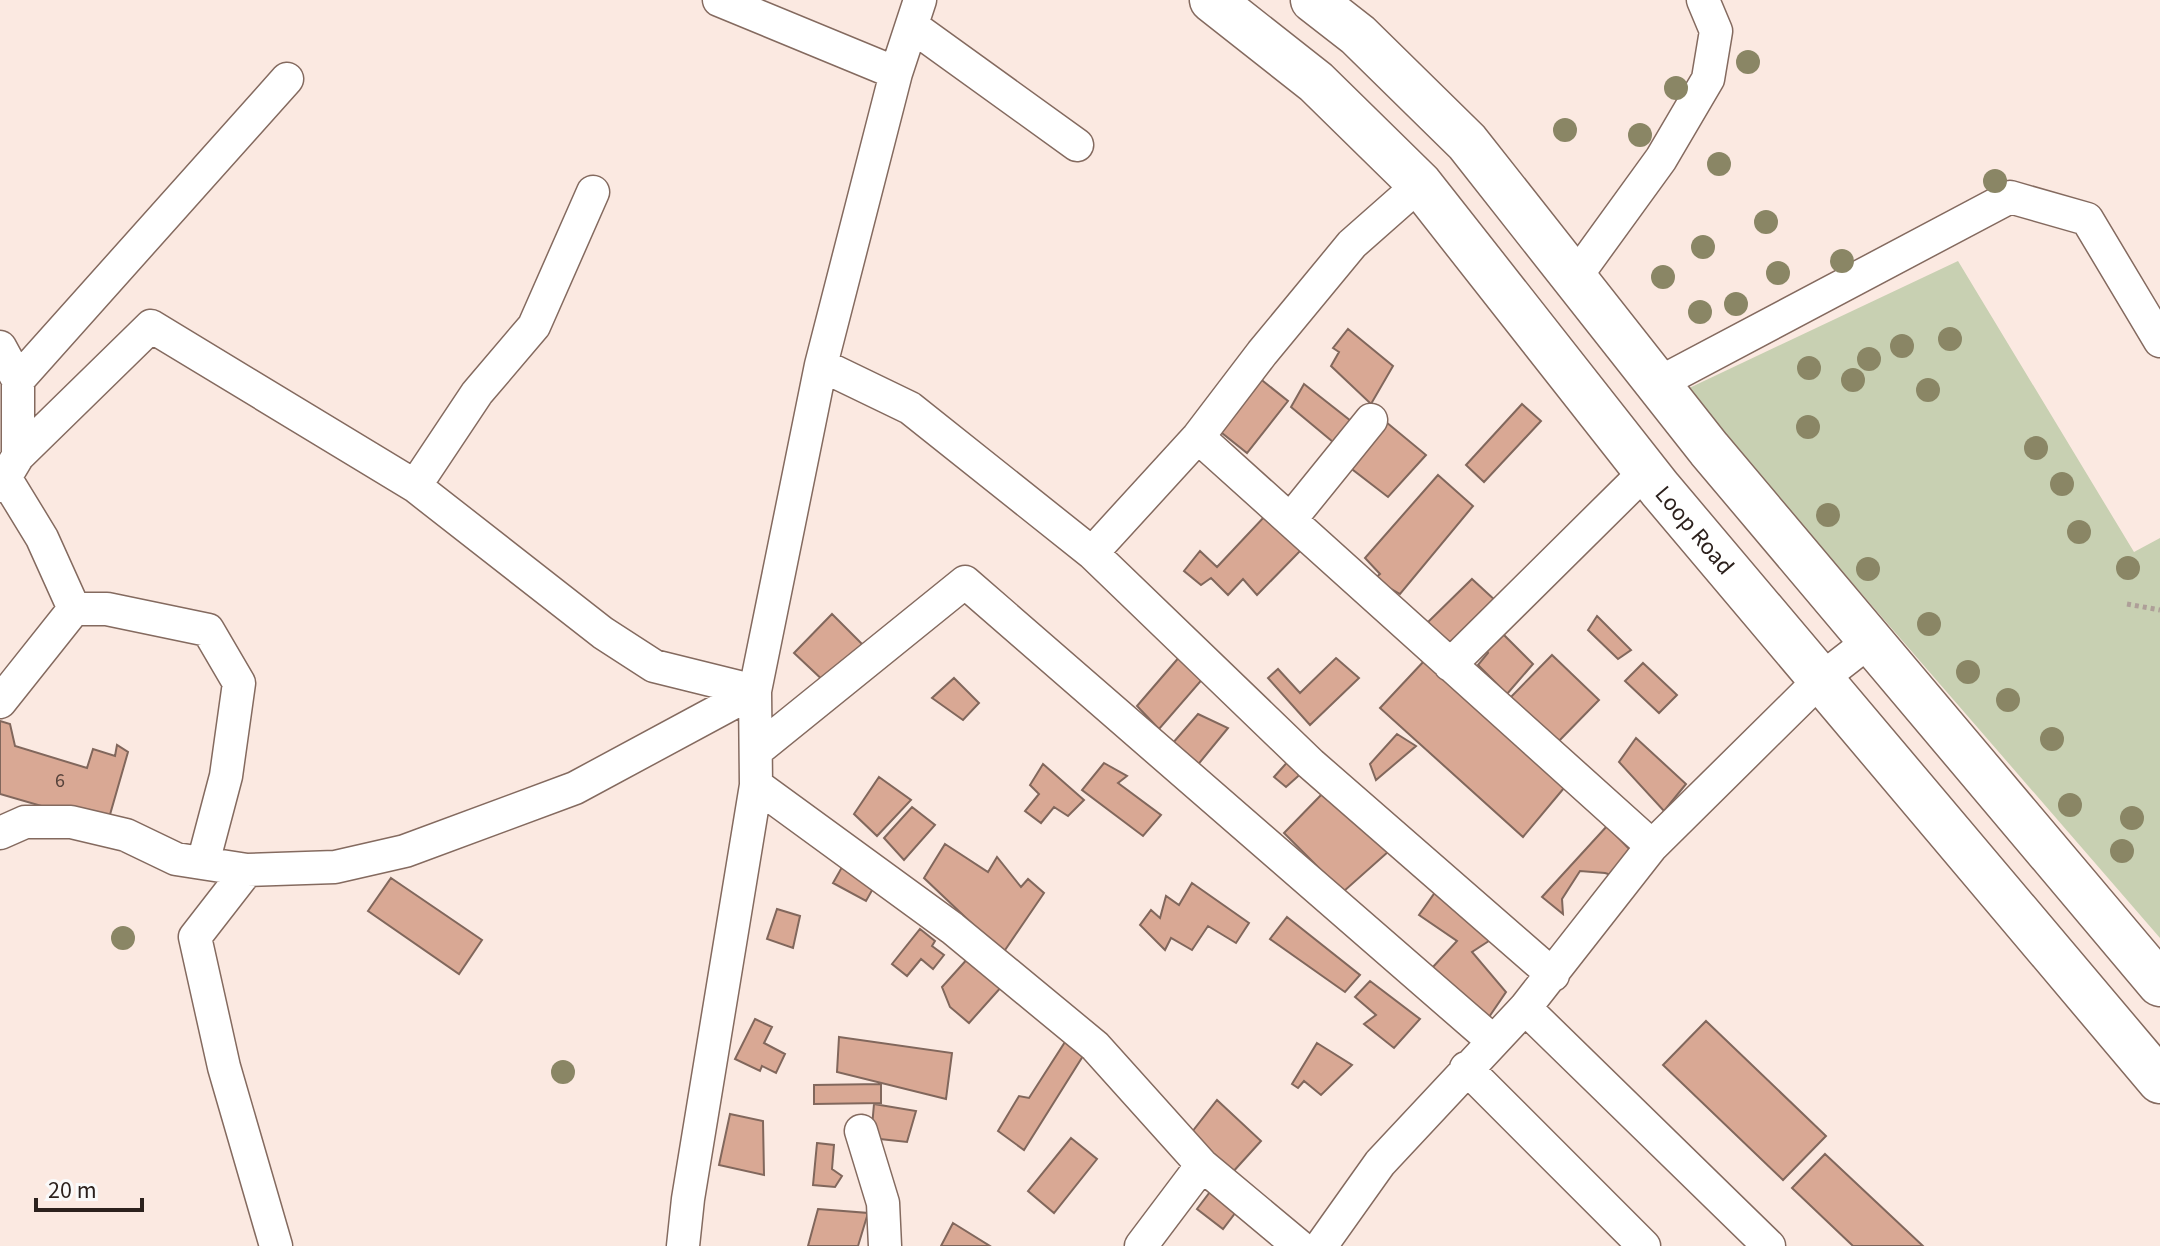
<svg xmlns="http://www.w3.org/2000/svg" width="2160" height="1246" viewBox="0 0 2160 1246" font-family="'Source Sans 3',sans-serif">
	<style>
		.green { fill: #c8d0b2 }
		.building { fill: #d9a894; stroke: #81675c; stroke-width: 2 }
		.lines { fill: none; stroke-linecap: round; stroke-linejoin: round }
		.minor-casing { stroke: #846a5f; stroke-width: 35 }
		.secondary-casing { stroke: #846a5f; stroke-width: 47 }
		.path { stroke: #ae9f98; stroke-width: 5; stroke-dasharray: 4 4; stroke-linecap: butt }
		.minor { stroke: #fff; stroke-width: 32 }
		.secondary { stroke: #fff; stroke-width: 44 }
		.tree { fill: #8a8665 }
		.labels { text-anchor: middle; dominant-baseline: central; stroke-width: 6; stroke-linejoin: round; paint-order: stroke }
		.number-label { font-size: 20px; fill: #57433b }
		.street-label { font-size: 24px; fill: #2c211d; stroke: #fafafa }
	</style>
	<rect width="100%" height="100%" fill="#fbe9e1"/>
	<!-- green -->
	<path class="green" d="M1958,261L2134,552L2160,538V938L1685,390Z"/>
	<!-- building -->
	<path class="building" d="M1348,329L1393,366L1371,404L1331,366L1339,352L1333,348Z
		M1258,377L1288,401L1247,453L1217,429Z
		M1304,384L1356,425L1333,442L1291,407Z
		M1522,404L1541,421L1484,482L1466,465Z
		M1380,417L1426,455L1388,497L1344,463Z
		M1438,475L1473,506L1400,594L1374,579L1380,574L1365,558Z
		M1264,517L1305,546L1257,595L1243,579L1228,595L1211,578L1201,585L1184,571L1200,551L1217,567Z
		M1472,579L1497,602L1452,650L1428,622Z
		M832,614L865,647L828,685L794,653Z
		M1597,616L1631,650L1618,659L1588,630Z
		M1498,629L1533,664L1507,694L1478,665L1488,653L1484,646Z
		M1181,655L1206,675L1159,729L1137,706Z
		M1552,655L1599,700L1555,745L1508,700Z
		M1336,658L1359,678L1310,725L1268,678L1278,669L1300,693Z
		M1425,660L1564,788L1523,837L1380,708Z
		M1643,663L1677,695L1659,713L1625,681Z
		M954,678L979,703L963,720L932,698Z
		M1198,714L1228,728L1196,767L1172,744Z
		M0,721L10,724L15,746L87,768L93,749L115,756L117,745L128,752L107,825L0,794Z
		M1397,734L1416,746L1376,780L1370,764Z
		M1636,738L1686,784L1664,811L1619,762Z
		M1291,758L1305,770L1286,787L1274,777Z
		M1104,763L1127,776L1118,783L1161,815L1143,836L1082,790Z
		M1043,764L1084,800L1068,816L1054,807L1041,823L1025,811L1039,794L1030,785Z
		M879,777L911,800L877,836L854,814Z
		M1324,792L1389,851L1343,892L1284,833Z
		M912,807L935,825L904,860L884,838Z
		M1607,826L1636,856L1618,877L1605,873L1580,871L1562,899L1563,914L1542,897Z
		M945,844L988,872L997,857L1021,887L1028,879L1044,893L1003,953L924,878Z
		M846,860L879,878L866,901L833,883Z
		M391,878L482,940L459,974L368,911Z
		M1192,883L1249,923L1236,943L1208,926L1192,950L1171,938L1165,950L1140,925L1151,910L1160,918L1166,896L1179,905Z
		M1436,891L1495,937L1472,952L1506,992L1487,1020L1432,968L1457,941L1419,915Z
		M777,909L800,916L793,948L767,939Z
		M1287,917L1360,975L1345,992L1270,939Z
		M920,929L935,941L932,946L944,955L933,969L921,959L907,976L892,964Z
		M970,956L1003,985L969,1023L950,1007L942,987Z
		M1370,981L1420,1019L1394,1048L1364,1024L1376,1015L1355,997Z
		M755,1019L772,1027L764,1043L785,1054L776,1073L762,1066L760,1071L735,1059Z
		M1706,1021L1826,1136L1783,1180L1663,1065Z
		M839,1037L952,1053L946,1099L837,1072Z
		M1065,1042L1083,1056L1024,1150L998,1131L1019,1096L1029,1098Z
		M1317,1043L1352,1065L1321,1095L1304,1081L1298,1088L1292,1084Z
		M881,1084V1103L814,1104V1085Z
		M1217,1100L1261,1141L1231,1174L1188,1137Z
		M874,1104L916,1111L907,1142L871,1138Z
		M730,1114L763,1121L764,1175L719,1165Z
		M1071,1138L1097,1159L1054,1213L1028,1191Z
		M817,1143L834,1145L832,1169L842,1176L835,1187L813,1185Z
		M1825,1154L1923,1246H1853L1792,1188Z
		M1213,1188L1239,1208L1223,1229L1197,1209Z
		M818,1209L868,1213L858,1246H808Z
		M953,1223L990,1246H941Z"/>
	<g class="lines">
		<defs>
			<path id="minor" d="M719,0L896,73
				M912,26L1077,145
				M1574,279L1661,159L1708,79L1716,31L1703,0
				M0,347L18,380V456L0,486
				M821,365L910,408L1092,553L1311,764L1553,975
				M18,380L287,79
				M1657,384L2010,197L2087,219L2160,341
				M1198,437L1652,846
				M18,456L151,326L415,486L603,633L654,666L755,691
				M6,479L42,538L74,609
				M415,486L477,393L534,326L593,192
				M1290,520L1371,420
				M1092,553L1198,437L1262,353L1352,244L1420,184
				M74,609H107L208,630L239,683L226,776L203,863
				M1450,665L1646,471
				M0,702L74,609
				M756,751L965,582L1493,1041
				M756,785L952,928L1095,1046L1202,1165L1299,1246
				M0,833L25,822H71L126,835L176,859L247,870L335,867L405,851L575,788L755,691
				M247,870L195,937L224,1067L276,1246
				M1525,1008L1769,1246
				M1466,1068L1644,1246
				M861,1131L883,1203L885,1246
				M683,1246L688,1199L756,785L755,691L821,365L896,73L920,0
				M1141,1246L1202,1165
				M1321,1246L1380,1163L1525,1008L1652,846L1821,679L1871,640"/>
			<g id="secondary">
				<path id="s1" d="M1212,0L1316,82L1420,184L1660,489L2160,1081"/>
				<path d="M1313,0L1358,35L1467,142L1709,449L2160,984"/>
			</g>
		</defs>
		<!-- minor casing -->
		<use href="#minor" class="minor-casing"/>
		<!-- secondary casing -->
		<use href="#secondary" class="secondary-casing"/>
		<!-- path -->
		<path class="path" d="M2127,604L2160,610"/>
		<!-- minor -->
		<use href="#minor" class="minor"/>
		<!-- secondary -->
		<use href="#secondary" class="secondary"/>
	</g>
	<!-- trees -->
	<g class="tree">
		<circle cx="1748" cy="62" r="12"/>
		<circle cx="1676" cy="88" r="12"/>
		<circle cx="1565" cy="130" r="12"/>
		<circle cx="1640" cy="135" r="12"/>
		<circle cx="1719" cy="164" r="12"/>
		<circle cx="1995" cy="181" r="12"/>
		<circle cx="1766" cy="222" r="12"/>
		<circle cx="1703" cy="247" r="12"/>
		<circle cx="1842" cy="261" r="12"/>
		<circle cx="1778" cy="273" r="12"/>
		<circle cx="1663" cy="277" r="12"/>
		<circle cx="1736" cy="304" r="12"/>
		<circle cx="1700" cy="312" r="12"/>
		<circle cx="1950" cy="339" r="12"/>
		<circle cx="1902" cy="346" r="12"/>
		<circle cx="1869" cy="359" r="12"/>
		<circle cx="1809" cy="368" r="12"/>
		<circle cx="1853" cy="380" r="12"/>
		<circle cx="1928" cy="390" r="12"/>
		<circle cx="1808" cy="427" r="12"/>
		<circle cx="2036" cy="448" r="12"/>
		<circle cx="2062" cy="484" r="12"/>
		<circle cx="1828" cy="515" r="12"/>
		<circle cx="2079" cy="532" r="12"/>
		<circle cx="2128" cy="568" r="12"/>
		<circle cx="1868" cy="569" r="12"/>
		<circle cx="1929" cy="624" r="12"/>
		<circle cx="1968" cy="672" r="12"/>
		<circle cx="2008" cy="700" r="12"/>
		<circle cx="2052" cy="739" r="12"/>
		<circle cx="2070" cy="805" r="12"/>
		<circle cx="2132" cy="818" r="12"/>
		<circle cx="2122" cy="851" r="12"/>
		<circle cx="123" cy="938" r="12"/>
		<circle cx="563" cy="1072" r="12"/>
	</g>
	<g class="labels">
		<!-- number labels -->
		<g class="number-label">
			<text x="60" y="781">6</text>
		</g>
		<!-- street labels -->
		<g class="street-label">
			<text stroke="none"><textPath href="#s1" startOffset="720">Loop Road</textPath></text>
		</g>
	</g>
	<!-- scale -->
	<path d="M36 1198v12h106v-12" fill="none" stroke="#2c211d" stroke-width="4"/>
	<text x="48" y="1198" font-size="24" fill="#2c211d" stroke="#fafafa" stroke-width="6" paint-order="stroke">20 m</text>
</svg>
